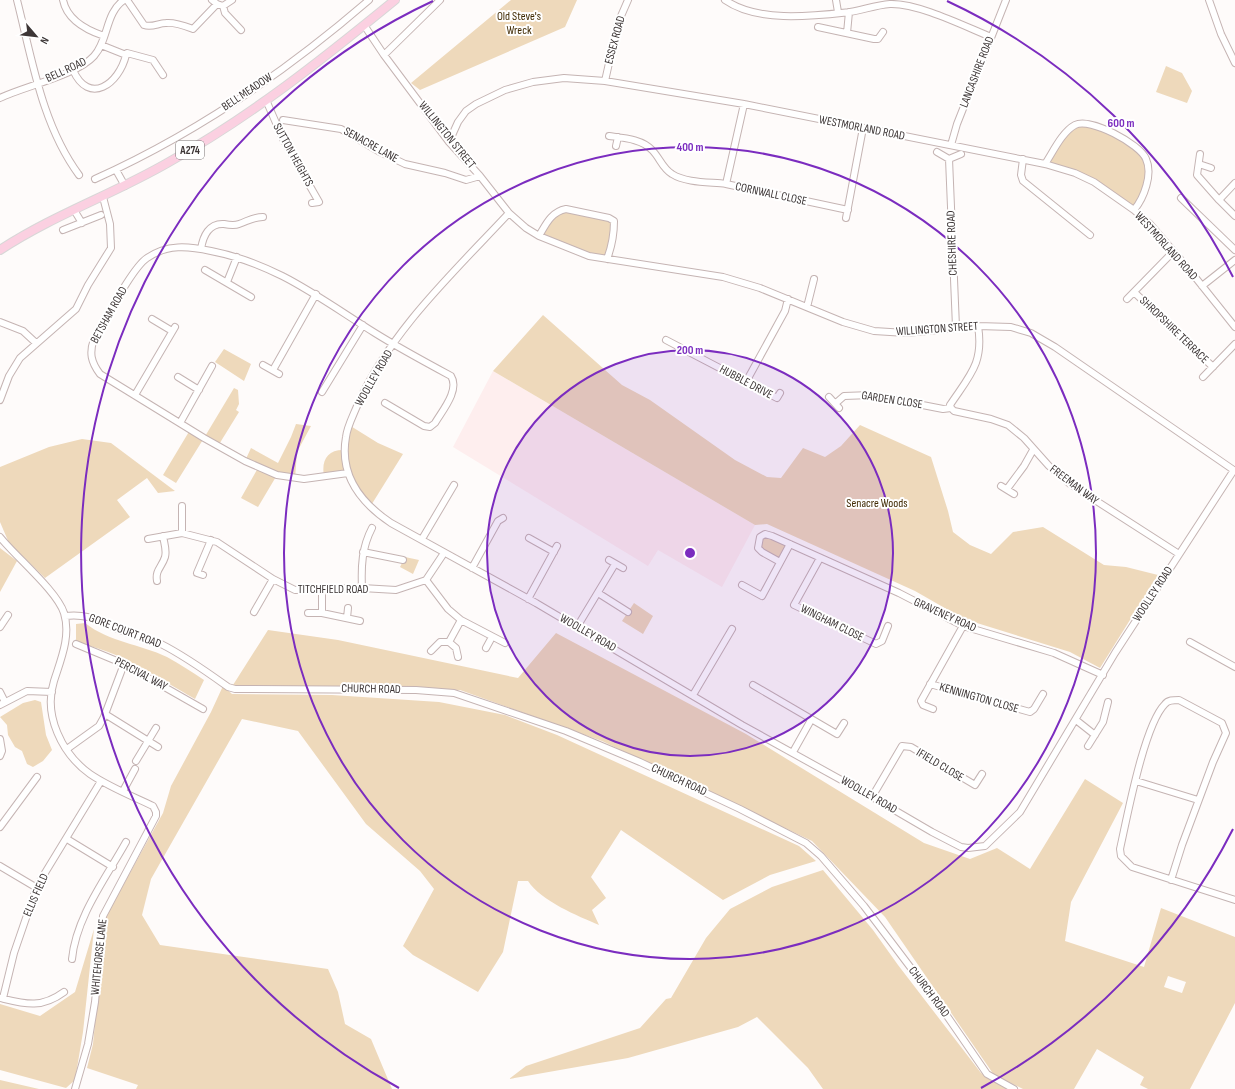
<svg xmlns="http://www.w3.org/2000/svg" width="1235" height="1089" viewBox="0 0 1235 1089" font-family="'Sofia Sans Condensed',sans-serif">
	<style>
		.built { fill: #feeeee }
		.green { fill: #eed9bb; fill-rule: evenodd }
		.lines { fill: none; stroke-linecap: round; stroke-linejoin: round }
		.minor-casing { stroke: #c5b4b3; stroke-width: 8 }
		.major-casing { stroke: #d8d7d7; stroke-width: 10 }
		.minor { stroke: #fff; stroke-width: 6 }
		.major { stroke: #fbd0e1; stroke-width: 8 }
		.ring { fill: none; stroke: #7b2cbf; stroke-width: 2 }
		.labels { text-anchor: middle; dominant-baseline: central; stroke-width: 4; stroke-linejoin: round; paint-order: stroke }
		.shield { fill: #fff; stroke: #777272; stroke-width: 1 }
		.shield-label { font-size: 11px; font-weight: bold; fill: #3d3636 }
		.park-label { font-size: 12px; fill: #402a03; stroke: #fff }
		.street-label { font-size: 12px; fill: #3d3636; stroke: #fff }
		.centre { fill: #7b2cbf; stroke: #fff; stroke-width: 2 }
		.ring-label { font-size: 12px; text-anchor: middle; font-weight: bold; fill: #7b2cbf; stroke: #fff; stroke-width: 4; stroke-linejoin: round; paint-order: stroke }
	</style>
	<rect width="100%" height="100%" fill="#fefbfa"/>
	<!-- built -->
	<path class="built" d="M493,371L755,525L722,587L658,550L648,566L453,447Z"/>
	<!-- green -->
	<path class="green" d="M511,0H577L565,27L420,90L411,83Z
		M1166,66L1182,73L1192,91L1187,103L1156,92Z
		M1086,123L1127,142L1146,158L1148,178L1134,210L1094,182L1045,164C1056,147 1066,127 1086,123Z
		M559,210L614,221L607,259L589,256L539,236Z
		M543,315L622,385L650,400L735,460L767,477L781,478L803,448L825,457L841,446L860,425L931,457L948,511L953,532L970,545L991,554L1013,532L1043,527L1104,565L1126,567L1158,575L1100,668L1070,652L964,619L915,591L767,524L755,525L493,371Z
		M224,349L251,364L244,381L215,362Z
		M234,388L238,390L239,404L236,410L239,412L218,446L204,438L176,483L163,475L190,430L204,438Z
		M296,424L311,426L297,452L295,479L277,475L258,507L241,498L258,468L245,461L251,448L278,463L291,437Z
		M349,425L378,443L403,454L370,507L348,473L324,476C321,460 328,449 345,450Z
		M82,439L111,443L175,491L158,493L147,478L117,500L130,517L45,578L9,543L0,522V467L49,447Z
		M765,534L790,544L780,562L762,552L758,542Z
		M0,548L17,561L0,592Z
		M405,557L419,560L413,574L400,567Z
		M634,603L653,616L643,634L622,621Z
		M85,623C109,642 140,644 167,657C180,664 192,672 204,680L195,699C158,678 119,650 76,643V624Z
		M268,630L338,640L518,678L556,633L746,734L924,843L970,859L997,848L1030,869L1085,779L1123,803L1071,902L1065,941L1144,967L1161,908L1235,937V1003L1190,1089H1148L1140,1085L1144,1077L1097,1049L1074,1089H1023L994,1075L885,917L812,841L602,741L460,690L233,685ZM1168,976L1186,982L1182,993L1164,987Z
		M223,686L232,694L332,695L439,702L505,715L557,735L799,846L816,861L770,875L723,900L621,830L591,877L606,898L592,910L599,925C578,916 541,901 528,881H518L503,952L478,992L413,955L403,946L434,889L420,871L366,824L298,731L242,719L151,879L142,915L160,945L328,969L338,992L345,1024L371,1039L392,1089H136L138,1085L87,1068L93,1044L105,918L163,813L171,786L211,712Z
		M35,700L41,702L46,735L52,750L43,761L33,767L27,764L22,751L15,747L8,735L7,725L0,717L23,703Z
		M823,870L873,930L898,965L981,1073L1007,1089H823L808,1068L757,1017L738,1027L628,1058L509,1079L526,1066L640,1028L666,999L671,998L706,938L730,909L772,887Z
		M94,929L83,1032L75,1080L66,1088L0,1070V1004L40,1016L75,992Z
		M0,1080L39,1089H0Z"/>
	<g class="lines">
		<defs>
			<path id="minor" d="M17,0C32,59 42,125 79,175
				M63,0C67,20 86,30 104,36
				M127,0L144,25C152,28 158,23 166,23C175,22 185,26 193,29L217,4
				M212,0L217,4L223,6L232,0
				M725,0C758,23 813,16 850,12C863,10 876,5 890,4C918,3 964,26 991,37
				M836,0L838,12
				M1209,0L1221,34L1235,63
				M223,6L225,13L241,30
				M364,25L384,55L449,142L480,176L509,213L526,228L539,236L589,256L723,277L760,288L843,322L874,331L906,333L978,326L1011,327L1031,333L1055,347L1235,471
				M818,27L874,39H878L883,32
				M847,33L849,12
				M101,45L126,55L127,53L153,60L163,75
				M384,55L440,0
				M73,70C89,106 119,84 126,55
				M605,81L618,23L628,0
				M0,98C25,86 77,75 94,56C109,39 105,13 124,0
				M266,100L283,139L319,202L312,203
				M744,104L726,184L848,210
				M283,120L341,129L380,152L405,164L445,173L466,180L480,176
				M609,136C624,138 642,139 652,150C660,158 662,168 672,174C686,183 710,182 726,184
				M449,142L458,122L466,111L476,104L505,90L533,82L564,78L605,81L744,104L1045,164L1075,173L1094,182L1134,210L1150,224L1187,267L1235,327
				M951,145L957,124L1006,0
				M616,146L618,137
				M937,152L949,159L961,154
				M1200,154L1197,175L1219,200L1235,216
				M949,159L956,327
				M1023,159L1021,175L1023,181L1090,235
				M1045,164C1053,152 1062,132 1075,125C1090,117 1140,144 1146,159C1153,174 1144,198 1134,210
				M1199,164L1211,168
				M116,170L125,186
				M95,179C193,135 288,70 369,0
				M1181,198L1235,250
				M1219,200L1235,183
				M74,210L82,223
				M509,213C454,272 390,331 357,406C353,416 347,427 346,437C339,476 361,503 391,523L536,603L742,725L872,797L932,832L961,847L968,848L985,846L1020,812L1115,653L1234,470
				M846,218L863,128
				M63,230L101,215
				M539,236C546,224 551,212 566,209L609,218L614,221C614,234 612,246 607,259
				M201,249C203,236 209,223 224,224C229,225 234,226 239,224C248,221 253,217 263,217
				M205,270L251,297
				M227,282L237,257
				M1202,286L1235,260
				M1135,293L1213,367
				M1127,299L1173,252
				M807,307L814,279
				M152,319L172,331
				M0,322L23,331L36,343
				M666,340L777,398L780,393
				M263,365L279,374
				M273,370L316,294
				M178,377L199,390
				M1203,377L1235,344
				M746,382L785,311L788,299
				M322,392L363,325
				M135,395L175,327
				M829,397L839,408
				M0,400L9,376L20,358L76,309L88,285L111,248L110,224L103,197
				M836,403L844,396L871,395L943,409L951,408
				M951,408L954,411L991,419L1008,425L1024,438L1049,466L1070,484L1179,554
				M951,408L950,405C970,375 984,363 978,326
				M180,423L212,366
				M348,473L304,479L277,475L245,461L204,438L100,374C91,362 89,353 94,339C105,321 132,268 147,258C167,244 188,246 211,251C277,264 319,298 375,333C399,348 425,362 451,376C460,390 442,411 435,423L430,427L424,426L385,403
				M1001,486L1014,494
				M1007,489L1024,466L1033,450
				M182,533V506
				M0,537C16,557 57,591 64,613C71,636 61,659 54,681C43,715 62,754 90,774C109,787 132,796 153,806L156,812V816L103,916L95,1002L88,1044L75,1089
				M529,538L554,552
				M148,539L182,533L217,542L273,579L295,590L362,588L396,590L426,580L444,553
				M422,539L454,485
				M363,552L403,560
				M820,558L794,605L876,644L882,641L888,626
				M609,560L623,568
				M780,562L762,552L758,548L760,537L765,534L772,536L899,593L963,626L1054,653L1103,675
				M472,568L498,521L503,518
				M203,575L197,573L211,540
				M426,580L448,609L461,620L505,643
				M157,581C155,570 162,567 165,557C167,550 164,543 163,536
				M742,585L762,596L790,544
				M362,588C361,566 362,547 372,528
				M598,593L628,612
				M528,599L557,546
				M254,612L273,579
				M308,613H322L360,621
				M322,613V591
				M65,616C89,613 100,622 120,630C134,636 148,638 161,644C185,656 207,672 228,687L235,689L416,690L454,693L566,731L640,762L740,809L806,843L821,856L864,906L945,1013L987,1074L1014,1089
				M347,618L348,608
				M0,627L8,615
				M577,627L615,564
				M449,642L461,620
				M1190,642L1235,667
				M76,644L124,664L203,709
				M486,648L492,637
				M431,651L440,642H449L456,648L458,657
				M930,684L1030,712L1034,709L1043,694
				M753,685L837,734L844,723
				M0,692L5,702
				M693,695L732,629
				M0,705L27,691L52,692
				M933,709L923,705L921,701L963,626
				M105,714L158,747
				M1076,720L1095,735
				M0,739L2,751L0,756
				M1088,746L1103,722L1108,702
				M67,749L99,726L104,717L124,664
				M793,752L811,720
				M136,761L156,728
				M1136,781L1198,800
				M123,791L135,769
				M872,797L902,746L911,747L975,785L982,774
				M0,827L37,777
				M67,839L113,867
				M0,866L37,888
				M1171,880L1182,845L1213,762L1226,733L1222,723L1179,700C1173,700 1168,700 1165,704C1144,725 1127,818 1120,849L1121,856L1132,867L1235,900
				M72,959C76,917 106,878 126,842
				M0,998C25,1004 41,1009 64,992
				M3,998L14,953L37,886L101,781"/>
			<path id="major" d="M0,250C53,215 114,194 169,162C250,117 323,59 395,0"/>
		</defs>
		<!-- minor casing -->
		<use href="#minor" class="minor-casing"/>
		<!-- major casing -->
		<use href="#major" class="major-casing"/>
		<!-- minor -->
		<use href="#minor" class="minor"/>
		<!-- major -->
		<use href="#major" class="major"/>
	</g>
	<!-- distance rings -->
	<circle cx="690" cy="553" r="203" fill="#7b2cbf" fill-opacity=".12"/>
	<g class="ring">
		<circle cx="690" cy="553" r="203"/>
		<circle cx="690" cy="553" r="406"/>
		<path d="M1233 829A609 609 0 0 1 981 1088M399 1088A609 609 0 0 1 433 1M947 1A609 609 0 0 1 1233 277"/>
	</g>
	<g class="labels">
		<!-- shield labels -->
		<rect class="shield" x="176" y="141" width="28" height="18" rx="3"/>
		<g class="shield-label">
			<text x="190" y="150">A274</text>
		</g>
		<!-- park labels -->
		<g class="park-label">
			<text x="519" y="16">Old Steve's<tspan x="519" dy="14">Wreck</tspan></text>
			<text x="877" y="503">Senacre Woods</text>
		</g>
		<!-- street labels -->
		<g class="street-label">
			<text transform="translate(615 40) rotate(-75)">ESSEX ROAD</text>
			<text transform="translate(66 70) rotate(-25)">BELL ROAD</text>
			<text transform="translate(977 72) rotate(-69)">LANCASHIRE ROAD</text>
			<text transform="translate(247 92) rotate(-34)">BELL MEADOW</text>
			<text transform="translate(862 128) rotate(11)">WESTMORLAND ROAD</text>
			<text transform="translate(447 135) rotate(51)">WILLINGTON STREET</text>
			<text transform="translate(371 145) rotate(29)">SENACRE LANE</text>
			<text transform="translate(293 155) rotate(61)">SUTTON HEIGHTS</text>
			<text transform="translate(771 194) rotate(12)">CORNWALL CLOSE</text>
			<text transform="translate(952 243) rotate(-92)">CHESHIRE ROAD</text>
			<text transform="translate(1166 246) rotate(48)">WESTMORLAND ROAD</text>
			<text transform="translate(109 315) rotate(-61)">BETSHAM ROAD</text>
			<text transform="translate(937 329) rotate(-4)">WILLINGTON STREET</text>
			<text transform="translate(1174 330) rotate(44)">SHROPSHIRE TERRACE</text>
			<text transform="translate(374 378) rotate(-60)">WOOLLEY ROAD</text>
			<text transform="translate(746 382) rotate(28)">HUBBLE DRIVE</text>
			<text transform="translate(892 400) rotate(9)">GARDEN CLOSE</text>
			<text transform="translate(1074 485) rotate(37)">FREEMAN WAY</text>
			<text x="333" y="589">TITCHFIELD ROAD</text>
			<text transform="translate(1153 594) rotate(-57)">WOOLLEY ROAD</text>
			<text transform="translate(945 615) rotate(24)">GRAVENEY ROAD</text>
			<text transform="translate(832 623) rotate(26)">WINGHAM CLOSE</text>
			<text transform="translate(125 631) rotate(21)">GORE COURT ROAD</text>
			<text transform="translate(588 633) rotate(30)">WOOLLEY ROAD</text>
			<text transform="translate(141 674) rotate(28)">PERCIVAL WAY</text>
			<text transform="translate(371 689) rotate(1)">CHURCH ROAD</text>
			<text transform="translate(979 698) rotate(16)">KENNINGTON CLOSE</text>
			<text transform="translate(940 765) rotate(31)">IFIELD CLOSE</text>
			<text transform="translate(679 780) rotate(25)">CHURCH ROAD</text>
			<text transform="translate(869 795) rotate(30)">WOOLLEY ROAD</text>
			<text transform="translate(36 895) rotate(-66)">ELLIS FIELD</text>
			<text transform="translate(99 957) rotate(-84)">WHITEHORSE LANE</text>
			<text transform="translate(929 992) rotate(53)">CHURCH ROAD</text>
		</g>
	</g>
	<circle cx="690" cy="553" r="6" class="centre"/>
	<g class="ring-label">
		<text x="1121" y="127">600 m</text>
		<text x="690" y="151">400 m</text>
		<text x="690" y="354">200 m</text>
	</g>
	<!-- north arrow -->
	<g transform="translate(36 36) rotate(118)" stroke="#ffffff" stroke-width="3" paint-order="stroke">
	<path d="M0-3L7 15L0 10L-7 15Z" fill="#3d3636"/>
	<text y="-6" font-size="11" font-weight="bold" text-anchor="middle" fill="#3d3636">N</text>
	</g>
</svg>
